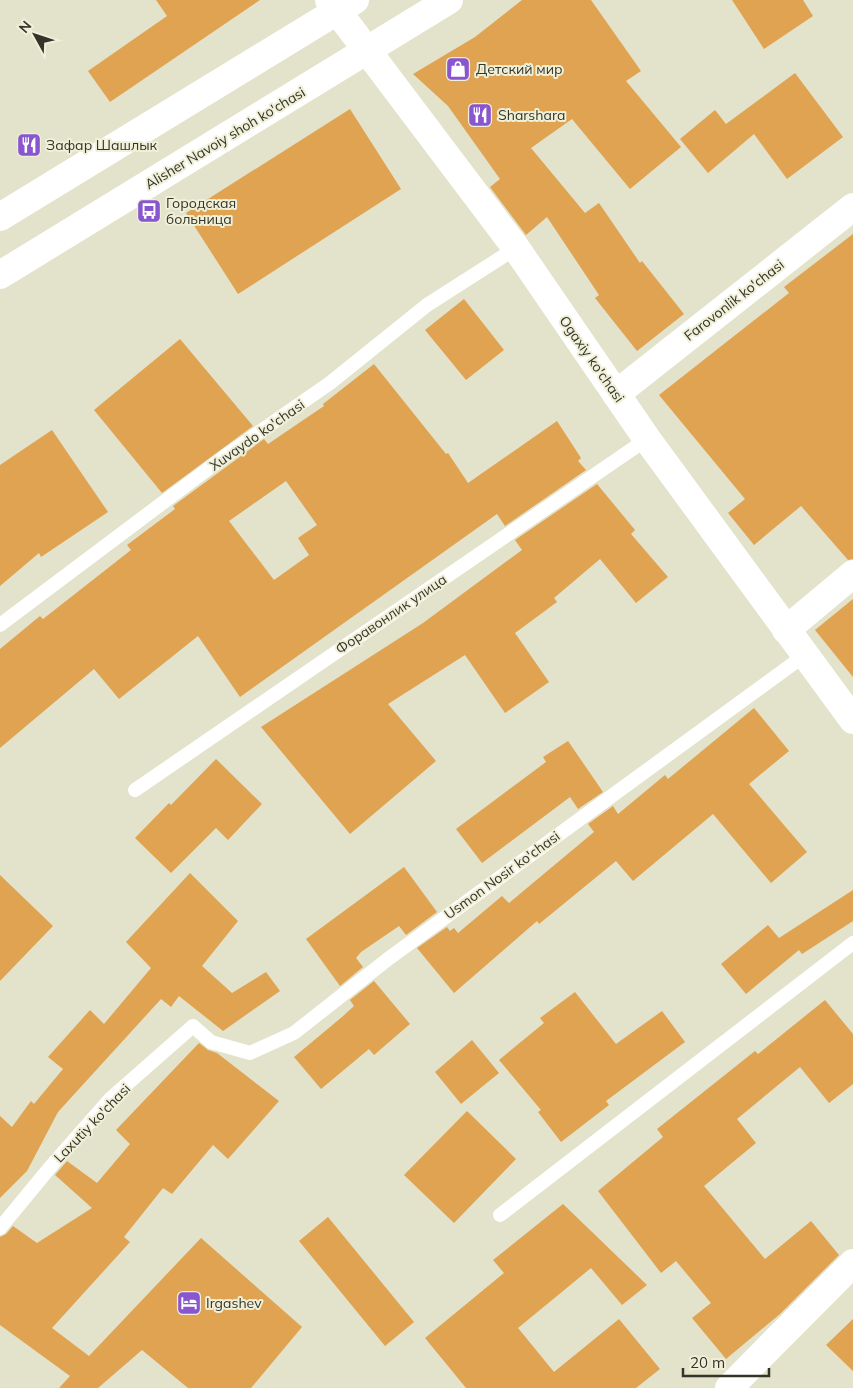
<svg xmlns="http://www.w3.org/2000/svg" width="853" height="1388" viewBox="0 0 853 1388" font-family="Mulish,sans-serif">
	<style>
		.building { fill: #dfa352; fill-rule: evenodd }
		.lines { fill: none; stroke-linecap: round; stroke-linejoin: round }
		.lane { stroke: #fff; stroke-width: 14 }
		.street { stroke: #fff; stroke-width: 28 }
		.secondary { stroke: #fff; stroke-width: 28 }
		.labels { text-anchor: middle; dominant-baseline: central; stroke-width: 4; stroke-linejoin: round; paint-order: stroke }
		.poi-label { font-size: 14px; fill: #34342b; stroke: #f0efd7; text-anchor: start }
		.street-label { font-size: 14px; fill: #34342b; stroke: #f0efd7 }
	</style>
	<rect width="100%" height="100%" fill="#e3e2ca"/>
	<!-- building -->
	<path class="building" d="M156,0H260L110,102L88,71L167,16Z
		M522,0H591L641,71L626,81L681,147L630,189L572,119L531,148L585,213L599,203L640,263L642,261L684,314L637,351L595,298L599,295L547,217L526,235L490,187L500,179L448,106L413,74L475,37Z
		M732,0H803L813,16L764,49Z
		M795,73L843,137L787,179L754,134L708,173L680,139L715,110L726,124Z
		M350,109L401,189L238,294L186,213Z
		M853,234V559L848,560L801,506L754,545L728,513L745,499L659,395L789,293L784,287Z
		M464,299L504,350L466,380L425,330Z
		M180,339L253,426L162,493L94,410Z
		M374,364L446,454L448,453L468,483L557,421L581,458L578,461L586,470L505,526L497,514L240,697L198,636L119,699L94,669L0,748V649L40,616L43,619L131,550L127,545L175,509L173,506L264,439L268,444L324,406L323,404ZM286,481L317,525L298,538L309,555L274,580L229,521Z
		M52,430L108,512L41,557L39,553L0,586V465Z
		M597,484L635,530L631,534L668,577L636,603L600,559L554,598L557,602L515,633L549,682L505,713L465,655L388,704L436,761L350,834L261,727L423,623L522,550L515,540Z
		M853,599V677L815,630Z
		M754,708L789,751L749,784L807,852L771,883L713,814L633,881L616,861L539,924L537,921L454,993L417,948L447,927L450,931L454,928L458,933L502,896L509,903L594,832L588,824L613,806L618,814L665,775L668,779Z
		M568,741L603,792L578,809L570,797L482,863L456,829L546,762L543,757Z
		M216,759L262,804L228,840L216,828L171,873L135,838L169,803L171,805Z
		M404,867L437,912L406,935L399,926L361,952L356,958L363,967L340,986L306,939Z
		M190,873L238,921L202,966L232,993L266,972L280,991L223,1031L179,996L171,1007L161,999L58,1112L27,1171L0,1198V1116L12,1127L31,1101L34,1104L63,1069L48,1057L90,1010L104,1024L151,968L126,942Z
		M0,875L53,926L0,981Z
		M853,890V921L802,954L799,950L746,994L721,964L768,925L779,938Z
		M374,981L410,1024L374,1055L369,1049L321,1089L294,1057L342,1017L354,1006L350,1000Z
		M575,992L616,1044L662,1011L685,1042L606,1101L609,1105L561,1142L538,1112L541,1110L499,1060L544,1023L540,1018Z
		M825,1000L853,1034V1084L829,1103L800,1067L737,1119L756,1143L704,1186L765,1259L811,1221L839,1255L780,1314L726,1359L692,1318L711,1303L676,1261L661,1273L598,1191L663,1137L657,1129L755,1051L758,1054Z
		M472,1040L499,1073L461,1104L435,1072Z
		M199,1043L208,1050L217,1053L279,1101L228,1159L213,1145L172,1194L163,1188L124,1237L130,1242L52,1328L89,1356L201,1238L302,1327L251,1388H188L142,1350L98,1388H59L70,1376L0,1325V1237L6,1234L13,1226L37,1243L92,1208L55,1175L67,1161L97,1183L130,1144L116,1130Z
		M467,1111L516,1159L454,1223L404,1175Z
		M563,1204L647,1285L622,1305L591,1268L518,1328L554,1372L619,1319L660,1369L636,1388H466L425,1338L504,1273L493,1260Z
		M328,1217L414,1322L385,1346L299,1241Z
		M853,1319V1371L826,1345Z"/>
	<g class="lines">
		<!-- lane -->
		<path class="lane" d="M0,625L225,456L330,383L427,305L516,248
			M135,790L647,439
			M500,1215L853,943
			M0,1228L52,1165L110,1099L193,1026L211,1042L250,1053L294,1033L388,959L805,655"/>
		<!-- street -->
		<path class="street" d="M616,394L853,207
			M786,630L853,574
			M729,1388L853,1263"/>
		<!-- secondary -->
		<path class="secondary" d="M329,0L516,248L647,439L853,720
			M0,217L355,0
			M0,275L449,0"/>
	</g>
	<!-- icons -->
	<defs>
		<symbol id="shop-square" viewBox="-11 -11 22 22"><rect x="-9" y="-9" width="18" height="18" rx="4" fill="#8956cf" stroke="#f0efd7"/><path d="M-5-2.5h2.3a2.7 3.5 0 0 1 5.4 0H5L5.5 6h-11ZM-1.5-2.5h3a1.5 2.3 0 0 0-3 0Z" fill="#fff"/></symbol>
		<symbol id="restaurant-square" viewBox="-11 -11 22 22"><rect x="-9" y="-9" width="18" height="18" rx="4" fill="#8956cf" stroke="#f0efd7"/><path d="M-5-6h1v4h1v-4h1v4h1v-4h1v5L-1.5 .5V6h-2V.5L-5-1ZM5-6V6H3V1.5H1.5Q1.5-4 5-6Z" fill="#fff"/></symbol>
		<symbol id="bus-square" viewBox="-11 -11 22 22"><rect x="-9" y="-9" width="18" height="18" rx="4" fill="#8956cf" stroke="#f0efd7"/><path d="M-5-6H5V4H4V6H2V4H-2V6H-4V4H-5ZM-3.5-4V0h7V-4ZM-3.5 1.2v1.5H-2V1.2ZM2 1.2v1.5H3.5V1.2Z" fill="#fff"/></symbol>
		<symbol id="hotel-square" viewBox="-11 -11 22 22"><rect x="-9" y="-9" width="18" height="18" rx="4" fill="#8956cf" stroke="#f0efd7"/><path d="M-6-4.5h1.5V1H6V5H4.5V3h-9V5H-6ZM-4 0a1.8 1.8 0 1 1 3.6 0ZM.5 0V-2.5h3Q6-2.5 6 0Z" fill="#fff"/></symbol>
	</defs>
	<g fill-rule="evenodd">
		<use href="#shop-square" x="444" y="55" width="28" height="28"/>
		<use href="#restaurant-square" x="466" y="101" width="28" height="28"/>
		<use href="#restaurant-square" x="15" y="131" width="28" height="28"/>
		<use href="#bus-square" x="135" y="197" width="28" height="28"/>
		<use href="#hotel-square" x="175" y="1289" width="28" height="28"/>
	</g>
	<g class="labels">
		<!-- poi labels -->
		<g class="poi-label">
			<text x="476" y="69">Детский мир</text>
			<text x="498" y="115">Sharshara</text>
			<text x="46" y="145">Зафар Шашлык</text>
			<text x="166" y="203">Городская<tspan x="166" dy="16">больница</tspan></text>
			<text x="206" y="1303">Irgashev</text>
		</g>
		<!-- street labels -->
		<g class="street-label">
			<text transform="translate(225 138) rotate(-31)">Alisher Navoiy shoh ko'chasi</text>
			<text transform="translate(734 300) rotate(-38)">Farovonlik ko'chasi</text>
			<text transform="translate(592 359) rotate(55)">Ogaxiy ko'chasi</text>
			<text transform="translate(257 435) rotate(-35)">Xuvaydo ko'chasi</text>
			<text transform="translate(391 614) rotate(-34)">Форавонлик улица</text>
			<text transform="translate(502 875) rotate(-36)">Usmon Nosir ko'chasi</text>
			<text transform="translate(92 1123) rotate(-46)">Laxutiy ko'chasi</text>
		</g>
	</g>
	<!-- north arrow -->
	<g transform="translate(35 35) rotate(310)" stroke="#f0efd7" stroke-width="4" paint-order="stroke">
	<path d="M0-4L9 19L0 12L-9 19Z" fill="#34342b"/>
	<text y="-8" font-size="14" font-weight="bold" text-anchor="middle" fill="#34342b">N</text>
	</g>
	<!-- scale -->
	<path d="M683 1368v8h86v-8" fill="none" stroke="#34342b" stroke-width="2.5"/>
	<text x="690" y="1368" font-size="15" fill="#34342b" stroke="#f0efd7" stroke-width="4" paint-order="stroke">20 m</text>
</svg>
